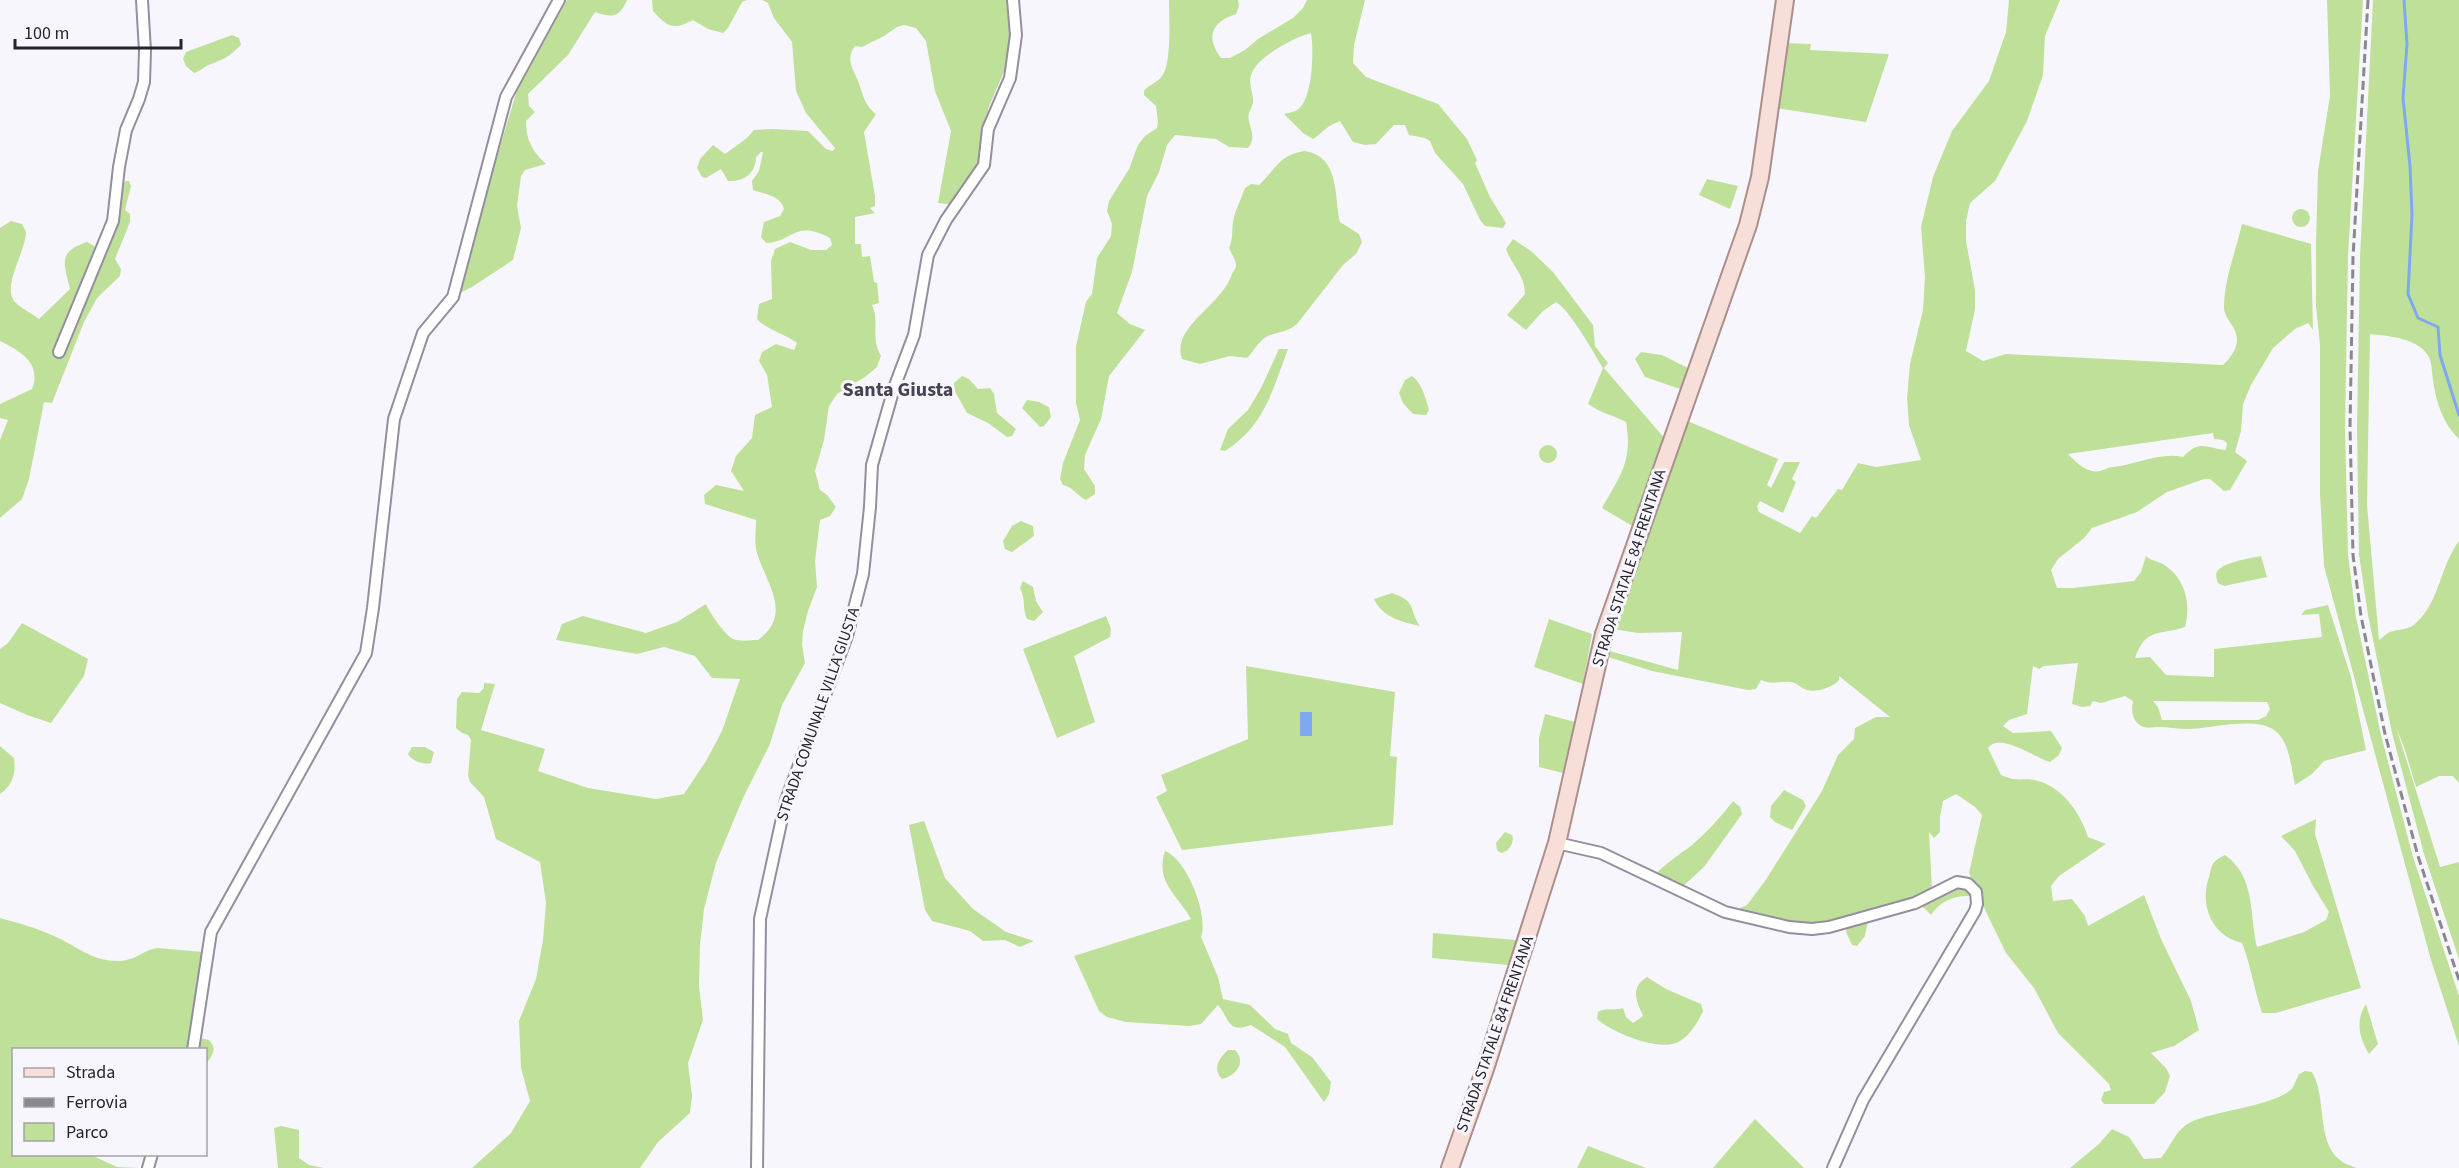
<svg xmlns="http://www.w3.org/2000/svg" width="2459" height="1168" viewBox="0 0 2459 1168" font-family="'Source Sans 3',sans-serif">
	<style>
		.green { fill: #bfe099; fill-rule: evenodd }
		.water { fill: #7ea8ef }
		.lines { fill: none; stroke-linecap: round; stroke-linejoin: round }
		.stream { stroke: #7ea8ef; stroke-width: 3 }
		.street-casing { stroke: #948e9f; stroke-width: 14 }
		.primary-casing { stroke: #ab8f8c; stroke-width: 20 }
		.street { stroke: #fff; stroke-width: 10 }
		.primary { stroke: #f7ded9; stroke-width: 16 }
		.rail { stroke: #8a878e; stroke-width: 3; stroke-dasharray: 9 4.5; stroke-linecap: butt }
		.labels { text-anchor: middle; dominant-baseline: central; stroke-width: 6; stroke-linejoin: round; paint-order: stroke }
		.street-label { font-size: 16px; fill: #27242b; stroke: #f8f6fd }
		.quarter-label { font-size: 20px; font-weight: bold; fill: #484352; stroke: #f8f6fd }
	</style>
	<rect width="100%" height="100%" fill="#f8f6fd"/>
	<!-- green -->
	<path class="green" d="M567,0H627C619,18 612,18 595,12L568,55L528,94L529,106L535,112L526,121C526,140 532,151 546,164L525,170L521,176L517,206L521,228L513,260L472,287L456,295L517,90Z
		M652,0H747L742,2L728,28L723,33L708,29L693,20C674,30 668,28 653,11Z
		M762,0H1006L1011,42L1005,69L988,109C998,138 967,178 962,206L938,203L951,131L935,91L926,41L916,28L904,25L897,27L884,36L862,47L855,46C845,60 853,68 858,81C864,96 863,103 876,114L864,132L875,196V206L870,208L875,213L855,217V244H861L862,257L870,256L874,282L877,283L879,303L872,305C880,322 870,337 881,356L877,367L865,377L837,394L829,406L824,440L815,471L820,490L827,495L836,507L830,516L820,520L815,561L817,587L808,611L803,631L802,645L805,663L782,705L770,744L743,798L716,863L704,909L700,945L699,986L703,1020L688,1063L692,1096L690,1113L658,1142L640,1168H472L511,1133L530,1101L521,1068L519,1021L536,979L543,940L546,903L540,862L496,839L484,797L470,782L468,776L471,740L468,735L462,733L456,728L457,699L462,692L479,693L484,688V683L495,684L481,730L545,749L538,771L588,788L656,799L684,794L706,761L722,731L740,679L712,678L695,656L664,647L637,654L556,640L562,624L583,616L646,633L677,622L706,604C709,612 725,635 733,639C740,642 751,640 758,640C793,614 767,585 757,553C754,543 756,530 756,520L705,504L704,495L716,485L744,491L731,471L736,456L752,438L755,415L772,407L767,375L759,361L762,352L776,344L794,350L797,343C785,334 767,330 757,319L759,304L772,299L771,261L775,249L790,242L811,250H826L832,245L830,238C794,219 794,242 766,243L761,237L764,222L780,216L784,209C781,196 765,194 753,190L752,181L759,171L763,152H761L756,157C756,173 744,182 728,181L721,169L706,178L702,177L697,168L700,159L713,145L725,154L747,138L754,130L773,129L808,131L826,149L833,151L835,148L806,113L796,91L792,42L774,18L768,3Z
		M1169,0H1238L1239,6L1236,14C1212,22 1205,36 1221,58H1230L1245,50L1258,39L1293,18L1303,8L1307,0H1365L1354,45L1353,63L1366,77L1438,104L1467,139L1477,160L1475,163L1490,197L1506,223L1503,228L1485,226L1480,220L1463,184L1435,153L1430,141L1425,138L1409,135L1405,125H1394L1376,144L1365,145L1353,142L1340,121C1326,126 1324,132 1313,139L1303,133L1284,114C1288,113 1294,112 1297,110C1313,101 1314,49 1311,33C1295,37 1256,57 1251,75C1248,85 1254,94 1253,103C1251,110 1247,113 1249,121C1251,130 1256,139 1248,148L1229,147L1216,139L1175,135L1167,145L1159,172L1147,196L1132,272L1117,313L1130,324L1145,330L1109,376L1101,419L1085,455L1084,469L1095,486V494L1086,500C1076,495 1073,487 1063,485L1060,479L1063,463L1080,420L1076,403V346L1086,302L1092,294L1097,258L1111,236L1112,224L1107,211L1109,201L1129,169L1138,145L1145,136L1157,128L1158,122L1156,106L1144,95V91C1148,85 1157,83 1162,76C1172,64 1169,16 1169,0Z
		M2009,0H2060L2045,36L2043,75L2027,121L1995,181L1970,203L1966,221V241L1975,290V309L1966,351L1983,361L2006,354L2223,365C2229,359 2236,351 2237,341C2238,327 2224,320 2224,307C2224,280 2236,250 2242,224L2311,244L2313,330L2308,323L2295,329L2273,348L2251,385L2243,404L2241,431L2235,452L2247,461L2230,490L2224,491L2210,479H2204L2167,492L2137,512L2092,528L2084,538L2058,559L2051,570L2057,588H2073L2134,581L2141,572L2146,556C2151,561 2158,561 2163,564C2186,579 2191,603 2185,627C2158,636 2146,627 2135,658L2150,657L2166,675L2214,677V649L2322,637L2319,614L2301,615L2305,610L2328,605L2351,677L2366,750L2324,761L2312,774L2295,785C2291,768 2290,741 2274,730C2255,716 2210,729 2187,729C2178,729 2168,727 2159,727C2152,727 2147,729 2141,726C2132,721 2131,710 2133,701L2125,696L2101,703L2093,701L2090,706L2082,707L2072,704L2078,663L2044,666L2039,669L2033,666L2027,714L2009,720L2003,726L2013,733L2051,731L2062,748L2059,755L2050,762C2034,757 1999,732 1988,748L2001,775C2017,782 2019,778 2034,780C2061,785 2080,812 2088,837L2106,844L2059,876L2051,886L2053,901L2072,899L2085,916L2088,926L2144,895L2161,939L2191,1001L2199,1030L2174,1046L2151,1053L2166,1068L2170,1076L2165,1092L2154,1104H2104L2101,1100L2104,1092L2111,1090L2109,1084L2058,1033L2034,988L2006,953L1987,914L1969,873L1982,815L1975,807L1956,794L1943,801L1940,817V832L1934,838L1929,832L1932,891C1902,905 1839,926 1807,925C1783,925 1758,916 1734,911L1747,905L1765,881L1822,791L1838,755L1854,739L1855,728L1876,717H1890L1839,676V680C1834,687 1816,693 1807,690C1801,689 1797,682 1790,682C1779,681 1772,685 1761,680L1756,689L1748,690L1652,671L1605,656L1606,650L1678,670L1682,632L1638,633L1612,629L1685,420L1778,459L1767,485L1771,488L1784,462H1800L1792,479L1796,482L1783,513L1760,501L1757,506L1759,512L1800,533L1812,516L1816,518L1838,489L1842,490L1858,463L1876,467L1921,460L1909,425L1907,398L1910,364L1923,310L1925,277L1921,227L1933,177L1952,131L1989,81L2006,32ZM2213,433L2214,439L2223,440L2227,443L2226,450C2205,448 2200,439 2183,457C2159,452 2136,465 2113,467C2108,467 2105,470 2100,471C2087,474 2076,462 2068,454ZM2153,701L2267,702L2270,709L2266,716L2258,720H2162L2158,707Z
		M2327,0H2363L2348,256L2345,427L2348,555L2356,617L2381,735L2413,857L2459,996V1046L2431,960L2324,566L2320,493V345L2316,306V244L2318,171L2330,96Z
		M2373,0H2459V439C2443,424 2436,402 2433,380C2432,374 2432,363 2429,357C2419,338 2389,336 2370,334L2367,505L2379,640C2382,638 2386,634 2390,632C2399,629 2409,630 2416,623C2440,601 2440,566 2459,541V783L2453,776H2439L2416,787L2405,750L2396,727L2440,867L2459,862V959L2424,854L2392,733L2368,615L2359,555L2357,427L2360,257Z
		M232,35L239,38L241,45C228,57 227,58 211,64C204,66 202,71 194,73L186,66L183,59L186,52Z
		M1786,43L1811,44L1810,50L1889,54L1866,122L1777,108Z
		M1305,151C1340,157 1334,195 1340,222L1359,234L1362,242L1356,254L1343,265L1297,324C1287,333 1278,331 1266,337C1259,341 1253,352 1247,358L1230,356L1200,364L1182,359C1171,326 1221,307 1232,274C1233,271 1236,269 1236,265C1236,260 1231,253 1229,248C1234,237 1231,228 1234,217C1236,209 1242,197 1245,188L1251,184L1259,185C1276,169 1280,154 1305,151Z
		M1707,179L1738,186L1730,209L1699,195Z
		M125,181H129L131,186L125,210L130,214V222L115,259L121,269L120,276L97,298L84,322L52,403L44,402L29,479L22,499L0,518V440L8,420L0,418V404L32,389C42,364 21,351 0,341V228L11,221L22,224L26,232C26,252 0,288 16,303C23,310 32,313 39,319L70,289C64,263 57,252 87,242L103,251Z
		M2292 218a9 9 0 1 1 18 0a9 9 0 1 1-18 0Z
		M1513,239L1531,251L1553,272L1593,325L1595,346L1608,363L1604,368L1666,440L1634,527L1602,508C1620,476 1633,461 1626,422C1612,415 1601,413 1588,404L1603,368C1593,352 1570,310 1556,302L1543,311L1526,330L1507,315L1525,294C1525,275 1512,266 1506,249Z
		M1279,349H1288C1272,391 1265,425 1225,451L1220,450L1228,429L1248,410L1261,388Z
		M1641,352L1662,355L1690,369L1683,390L1645,377L1635,359Z
		M962,376L969,379L978,389L990,388L994,394L997,413L1016,429L1012,436L1007,437L988,423L967,413L954,390V383Z
		M1412,376C1422,383 1426,399 1429,410L1426,415L1413,414L1403,403L1399,393L1405,380Z
		M1027,400L1039,402L1049,407L1051,417L1044,426L1040,427L1022,408Z
		M1539 454a9 9 0 1 1 18 0a9 9 0 1 1-18 0Z
		M1021,521L1033,526L1034,536L1012,552L1005,549L1003,541L1012,526Z
		M2261,556L2267,577L2224,586L2218,583C2217,580 2216,577 2216,574C2218,563 2251,558 2261,556Z
		M1023,581L1033,587L1036,601L1043,612L1034,621L1027,619C1022,608 1026,599 1020,588Z
		M1392,593C1418,602 1408,609 1420,626C1402,622 1382,617 1374,599Z
		M1106,616L1111,629L1110,637L1074,656L1095,722L1057,738L1023,649Z
		M1549,619L1592,634L1583,684L1534,667Z
		M22,623L88,659L84,676L51,723L27,715L0,703V649L8,643Z
		M1246,666L1395,692L1390,756L1397,757L1393,825L1182,850L1156,797L1167,791L1161,775L1248,739Z
		M1545,714L1575,722L1563,773L1539,767V738Z
		M0,746L14,758C16,773 13,785 0,794Z
		M412,747H425L434,752L431,763C423,765 412,761 408,754Z
		M1784,790L1803,800L1806,806L1792,830L1775,822L1770,817L1771,806Z
		M1733,801L1740,807L1742,814L1704,867L1681,888L1655,875C1661,867 1681,853 1691,846C1706,833 1721,817 1733,801Z
		M2316,819L2315,834L2361,988L2276,1013H2262C2254,989 2251,966 2242,943C2212,936 2199,905 2209,877C2210,873 2211,867 2213,864C2215,860 2221,857 2225,855C2256,877 2249,914 2257,947L2304,932L2326,920L2329,912L2313,886L2295,851L2281,836Z
		M924,821L945,878L973,909L1006,932L1034,941L1020,947L1005,940L983,941L970,931L932,921L925,910L909,825Z
		M1505,832L1512,835C1515,842 1509,852 1501,853L1497,850L1496,843Z
		M1165,851C1187,859 1209,916 1201,937L1218,977L1223,999L1250,1005L1275,1029L1288,1034L1291,1043L1312,1057L1331,1082L1329,1094L1324,1102L1285,1047L1251,1025C1227,1034 1230,1019 1218,1005L1201,1024L1189,1026L1126,1022L1107,1017L1099,1011L1074,956L1191,919C1177,894 1155,883 1165,851Z
		M1962,886L1968,888L1972,896C1955,895 1941,900 1931,915L1919,903L1950,887Z
		M1869,916L1865,936L1857,946L1852,945L1846,932L1848,923Z
		M0,918C18,923 37,928 54,936C77,946 93,962 119,961C138,960 142,950 158,948L203,952L190,1049L14,1050V1154L91,1155L117,1167L139,1168H0Z
		M1433,933L1516,940L1508,965L1432,958Z
		M1647,977L1666,989L1701,1004L1703,1011C1698,1022 1691,1034 1680,1041C1661,1053 1613,1033 1597,1019L1598,1012C1606,1007 1615,1011 1623,1008L1626,1017L1633,1023L1643,1016C1636,1000 1630,988 1647,977Z
		M2366,1004L2378,1044L2369,1054C2359,1037 2355,1021 2366,1004Z
		M201,1038L209,1040C218,1049 212,1056 206,1064V1050L198,1049Z
		M1228,1050H1235C1247,1062 1236,1076 1222,1079C1212,1069 1219,1058 1228,1050Z
		M2305,1071L2312,1072C2327,1097 2316,1142 2340,1160C2344,1164 2351,1165 2356,1168H2070L2099,1144L2112,1129L2129,1137L2144,1159L2161,1158C2172,1145 2175,1130 2191,1122C2212,1111 2281,1105 2293,1087C2295,1083 2297,1078 2299,1074Z
		M1755,1119L1804,1168H1713Z
		M281,1126L299,1130V1158L309,1165L324,1168H278L274,1128Z
		M1588,1146L1646,1168H1577Z"/>
	<!-- water -->
	<path class="water" d="M1300,712H1312V736H1300Z"/>
	<g class="lines">
		<!-- stream -->
		<path class="stream" d="M2404,0L2407,44L2403,98L2410,166L2412,215L2408,294L2418,318L2438,327L2440,355L2459,415"/>
		<defs>
			<path id="street" d="M59,352L113,221L119,167L126,130L139,99L144,82L145,51L142,0
				M1557,843L1601,853L1725,912L1789,927L1812,929L1829,927L1915,903L1957,882L1968,884L1976,892L1977,904L1975,911L1863,1100L1833,1168
				M193,1050L211,932L366,653L373,608L394,419L423,333L453,297L506,97L559,0
				M148,1168L152,1154
				M757,1168L760,919L786,800L847,636L863,574L870,507L872,465L894,388L914,335L928,255L946,220L984,165L988,129L1010,78L1016,35L1013,0"/>
			<path id="primary" d="M1450,1168L1485,1069L1557,843L1604,634L1748,225L1760,177L1785,0"/>
		</defs>
		<!-- street casing -->
		<use href="#street" class="street-casing"/>
		<!-- primary casing -->
		<use href="#primary" class="primary-casing"/>
		<!-- street -->
		<use href="#street" class="street"/>
		<!-- primary -->
		<use href="#primary" class="primary"/>
		<!-- rail -->
		<path class="rail" d="M2368,0L2353,257L2350,427L2353,555L2361,616L2385,734L2418,856L2459,980"/>
	</g>
	<g class="labels">
		<!-- street labels -->
		<g class="street-label">
			<text transform="translate(1629 568) rotate(-72)">STRADA STATALE 84 FRENTANA</text>
			<text transform="translate(818 714) rotate(-71)">STRADA COMUNALE VILLA GIUSTA</text>
			<text transform="translate(1495 1034) rotate(-71)">STRADA STATALE 84 FRENTANA</text>
		</g>
		<!-- quarter labels -->
		<g class="quarter-label">
			<text x="898" y="390">Santa Giusta</text>
		</g>
	</g>
	<!-- legend -->
	<rect x="12" y="1048" width="195" height="108" fill="#f8f6fd" stroke="#a4a2a9" stroke-width="1.5"/>
	<rect x="24" y="1068" width="30" height="9" fill="#f7ded9" stroke="#a4a2a9" stroke-width="1.5"/>
	<text x="66" y="1078" font-size="18" fill="#27242b">Strada</text>
	<rect x="24" y="1098" width="30" height="9" fill="#8a878e" stroke="#a4a2a9" stroke-width="1.5"/>
	<text x="66" y="1108" font-size="18" fill="#27242b">Ferrovia</text>
	<rect x="24" y="1123" width="30" height="18" fill="#bfe099" stroke="#a4a2a9" stroke-width="1.5"/>
	<text x="66" y="1138" font-size="18" fill="#27242b">Parco</text>
	<!-- scale -->
	<path d="M15 39v9h166v-9" fill="none" stroke="#27242b" stroke-width="3"/>
	<text x="24" y="39" font-size="18" fill="#27242b" stroke="#f8f6fd" stroke-width="4.5" paint-order="stroke">100 m</text>
</svg>
